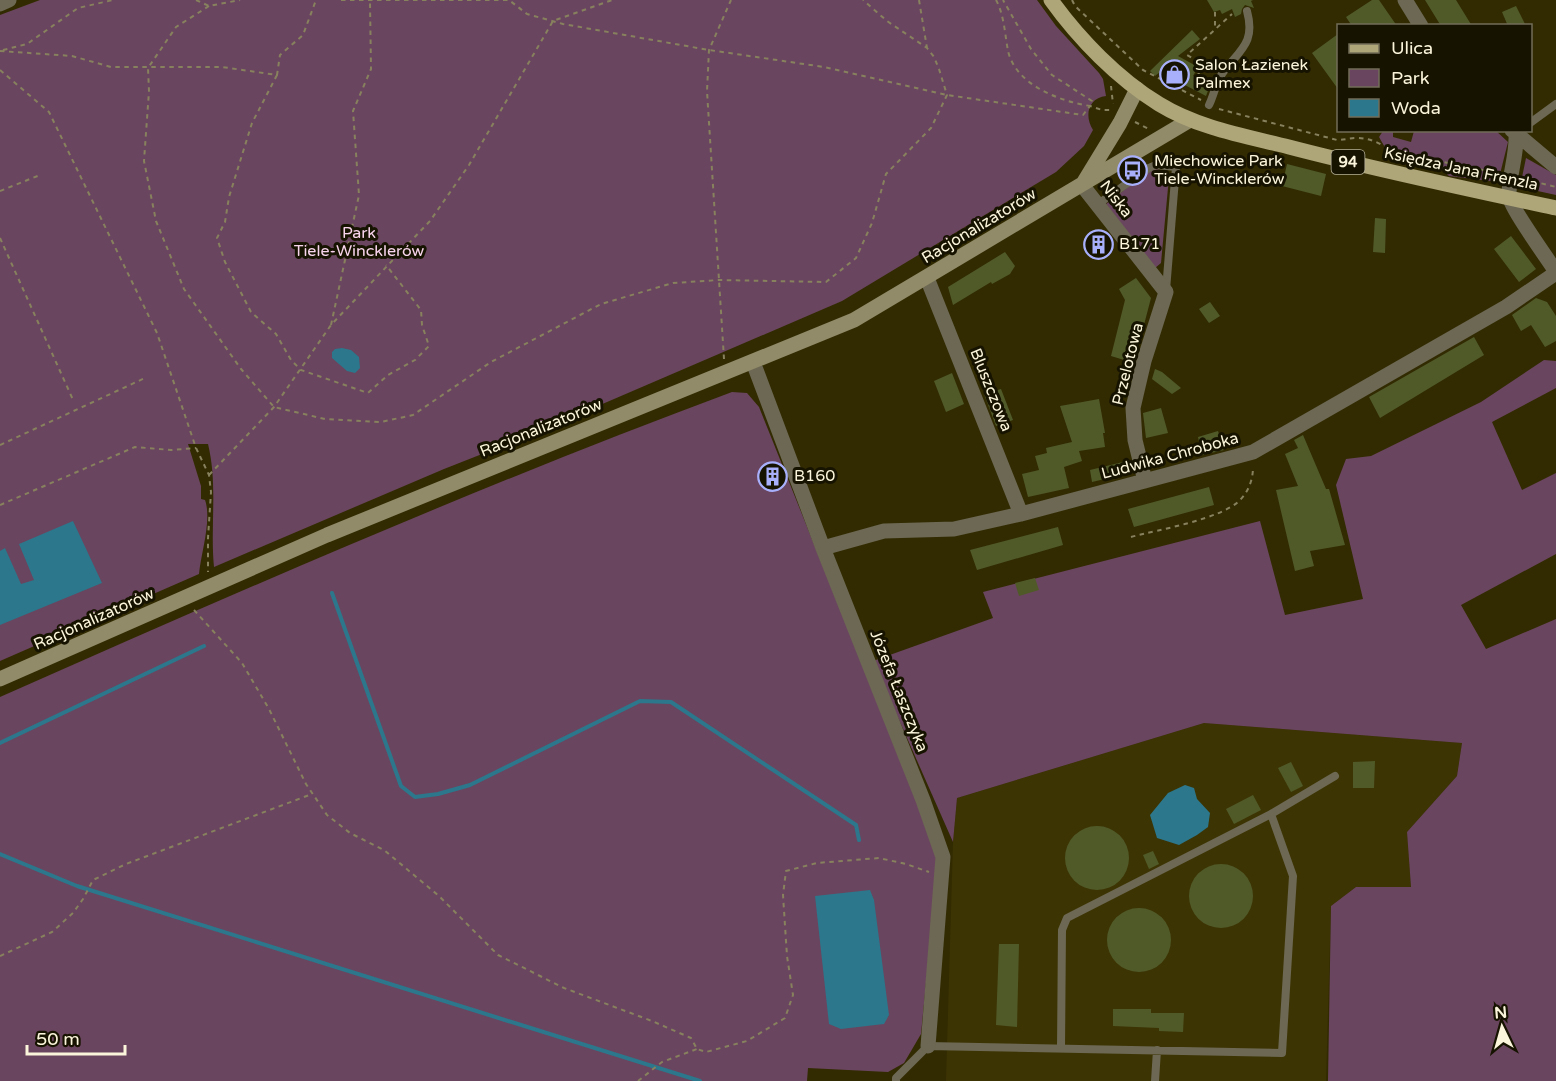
<svg xmlns="http://www.w3.org/2000/svg" width="1556" height="1081" viewBox="0 0 1556 1081" font-family="'Varela Round',sans-serif">
	<style>
		.built { fill: #3d3404 }
		.green { fill: #6a455f }
		.water { fill: #2c778b }
		.lines { fill: none; stroke-linecap: round; stroke-linejoin: round }
		.stream { stroke: #2c778b; stroke-width: 4 }
		.building { fill: #505a29 }
		.path { stroke: #87815e; stroke-width: 2; stroke-dasharray: 4.5 4.5; stroke-linecap: butt }
		.lane { stroke: #6c6853; stroke-width: 8 }
		.street { stroke: #6c6853; stroke-width: 15 }
		.secondary { stroke: #918b69; stroke-width: 15 }
		.primary { stroke: #aea579; stroke-width: 15 }
		.labels { text-anchor: middle; dominant-baseline: central; stroke-width: 6; stroke-linejoin: round; paint-order: stroke }
		.shield { fill: #171301; stroke: #b7b29a; stroke-width: 1.5 }
		.shield-label { font-size: 15px; font-weight: bold; fill: #fbf6db }
		.poi-label { font-size: 16px; fill: #fbf6db; stroke: #171301; text-anchor: start }
		.street-label { font-size: 16px; fill: #fbf6db; stroke: #171301 }
		.park-label { font-size: 16px; fill: #f9d5ed; stroke: #171301 }
	</style>
	<rect width="100%" height="100%" fill="#322b02"/>
	<!-- built -->
	<path class="built" d="M1204,723L1462,743L1457,776L1407,832L1411,887H1356L1331,906L1326,1081H946L953,842L957,798Z"/>
	<!-- green -->
	<path class="green" d="M40,0H1037L1056,26L1099,73L1103,79L1106,96C1088,98 1084,116 1093,130L1084,146L1056,172L842,301L535,433L444,469L214,567C210,526 218,485 208,444H188L201,486V499L205,500C212,520 201,553 199,574L0,661V15Z
		M1495,130L1508,142L1498,182L1449,176L1430,159L1387,151L1379,137L1383,131H1393V137L1411,142L1414,131Z
		M1526,158L1556,175V195L1520,187Z
		M1155,169L1165,171L1169,177L1161,263L1155,268L1106,204L1149,171Z
		M1544,360L1556,361V388L1492,422L1522,490L1556,473V554L1461,605L1486,649L1556,619V1081H1328L1331,906L1356,887H1411L1407,832L1457,776L1462,743L1204,723L957,798L953,842L873,661L993,618L983,592L1260,521L1285,615L1363,599L1336,485L1346,459L1371,456L1481,402Z
		M732,392L747,393L759,407L935,846L938,859L921,1034L904,1063L888,1072L808,1068L807,1081H0V697C242,590 484,484 732,392Z"/>
	<!-- water -->
	<path class="water" d="M342,348L351,350L359,357L360,368L355,373L347,371L332,358V352L335,349Z
		M73,521L102,583L0,625V551L5,548L21,584L34,580L19,544Z
		M1185,785L1194,788L1197,799L1210,813L1208,827L1197,835L1179,845L1157,838L1150,815L1168,793Z
		M870,890L874,900L889,1015L884,1024L841,1029L829,1024L815,896Z"/>
	<g class="lines">
		<!-- stream -->
		<path class="stream" d="M332,593L401,786L415,797L438,794L470,785L640,701L671,702L856,825L859,840
			M0,743L204,646
			M0,854L77,886L700,1081"/>
	</g>
	<!-- building -->
	<path class="building" d="M1207,0H1253L1251,1L1254,8L1245,5L1242,9L1241,14L1235,17L1232,9L1222,14L1220,10L1214,12Z
		M1372,0H1379L1397,26H1352L1346,17Z
		M1425,0H1456L1472,26H1441Z
		M1516,6L1526,26H1508L1502,12Z
		M1192,30L1200,39L1178,56L1198,67L1193,76L1210,85L1206,96L1160,72L1155,76L1150,71Z
		M1338,34V89L1312,53Z
		M1287,164L1326,174L1321,196L1282,186Z
		M1375,218L1386,219L1385,253L1373,252Z
		M1511,236L1536,269L1519,282L1494,249Z
		M1005,252L1015,266L1010,274L992,284L991,282L953,305L948,287Z
		M1136,278L1151,298L1134,363L1111,356L1125,300L1119,289Z
		M1536,298L1547,302L1556,316V341L1545,347L1531,325L1521,331L1512,315Z
		M1210,302L1220,316L1209,323L1199,309Z
		M1474,337L1484,355L1380,418L1369,397Z
		M1155,369L1162,372L1181,388L1172,394L1152,379Z
		M952,373L964,404L946,412L934,381Z
		M1001,389L1013,420L996,426L984,394Z
		M1099,399L1105,433H1103L1105,447L1079,451L1082,461L1064,467L1069,488L1028,497L1022,474L1039,470L1035,456L1047,453L1046,448L1072,442L1060,406Z
		M1161,408L1168,433L1146,438L1143,413Z
		M1218,431L1224,450L1202,455L1198,437Z
		M1303,435L1326,489H1329L1345,545L1310,551L1314,566L1295,571L1276,490L1298,486L1285,454L1298,448L1294,440Z
		M1127,461L1130,473L1092,482L1090,470Z
		M1209,487L1214,505L1134,527L1128,509Z
		M1058,527L1063,545L977,570L970,550Z
		M1035,578L1039,590L1019,596L1015,583Z
		M1375,761L1374,788H1353V762Z
		M1291,762L1303,786L1291,792L1278,768Z
		M1253,795L1261,810L1234,824L1226,809Z
		M1065 858a32 32 0 1 1 64 0a32 32 0 1 1-64 0Z
		M1153,851L1159,864L1149,869L1143,855Z
		M1189 896a32 32 0 1 1 64 0a32 32 0 1 1-64 0Z
		M1107 940a32 32 0 1 1 64 0a32 32 0 1 1-64 0Z
		M999,944H1019L1017,1027L996,1025Z
		M1113,1009H1151V1013H1184L1183,1032L1159,1031V1028L1113,1026Z"/>
	<g class="lines">
		<!-- path -->
		<path class="path" d="M196,0L209,6L240,0
			M341,0H509L527,14L563,24L709,50L824,67L947,95L1083,115L1090,106L1102,110H1111
			M919,0L927,48
			M996,0C1004,14 1005,35 1008,51C1016,85 1059,101 1090,106L1092,101L1052,75L1031,49L1003,0
			M1072,0L1075,6L1143,70L1201,100
			M209,6L176,27L148,68L149,91L144,161L156,221L184,289L241,369L274,407L325,419L381,422L413,415L491,362L601,304L673,283L719,280L826,282L856,258L872,223L886,174L931,128L947,95L939,69L934,57L927,48L887,21L863,0
			M1215,12V30
			M3,50L27,44L78,8L113,0
			M0,51L72,56L111,67H222L277,75L280,55L303,35L316,0
			M0,70L49,112L157,333L196,448L209,475L211,492L208,538V572
			M277,75L252,123L229,197L225,222L217,238L225,262L251,312L276,334L291,360L301,370L368,393L388,375L415,360L429,346L422,325L421,310L386,265
			M1207,80L1198,75L1203,64L1187,55L1232,14
			M1111,86L1113,104
			M1219,109L1337,140C1344,140 1350,138 1357,138C1371,138 1382,144 1393,152L1498,173
			M1135,122L1149,129
			M1524,179L1556,187
			M0,191L40,175
			M0,238L74,402
			M331,325L359,195L353,111L371,69L370,2
			M724,359L707,91L709,50L731,0
			M0,445L145,378
			M209,475L274,407L331,325L430,221L469,165L553,21L612,0
			M0,505L135,447L171,450L196,448
			M1131,537C1157,530 1222,519 1240,500C1249,491 1253,479 1253,467
			M194,610L242,663L269,709L306,784L327,815L350,833L384,850L439,896L498,955L564,988L652,1021L691,1038L697,1049L706,1052L747,1041L785,1018L793,995L787,956L783,895L786,871L817,863L879,858L906,864L929,872
			M0,956L52,932L73,913L83,899L93,880L126,864L312,794
			M638,1081L662,1062L697,1049"/>
		<!-- lane -->
		<path class="lane" d="M1209,105C1214,95 1216,82 1222,74C1239,50 1256,44 1247,11
			M1530,123L1556,104
			M1098,204L1149,168L1156,165L1176,167L1166,290
			M1271,814L1335,776
			M896,1081V1078L928,1046C1046,1048 1164,1050 1282,1053L1293,876L1271,814L1067,918L1062,930L1061,1048
			M1155,1081L1157,1050"/>
		<!-- street -->
		<path class="street" d="M1405,0L1421,26
			M0,4L9,0
			M1512,130L1556,167
			M1516,134C1517,156 1509,174 1509,195C1509,206 1548,259 1556,272
			M1082,185L1166,292L1144,361L1133,408L1135,440L1145,481
			M927,278L1021,514
			M753,362L823,548L923,800L943,857L928,1046
			M823,548L884,531L954,529L1021,514L1253,452L1506,307L1556,273"/>
		<!-- secondary -->
		<path class="secondary" d="M1084,182L1120,123L1137,89
			M0,679L327,535L854,320L1190,120"/>
		<!-- primary -->
		<path class="primary" d="M1051,0C1079,39 1118,79 1159,104C1198,128 1245,136 1289,147C1377,170 1467,189 1556,208"/>
	</g>
	<!-- icons -->
	<defs>
		<symbol id="shop-ring" viewBox="-11 -11 22 22"><circle r="9.5" fill="#171301" stroke="#a8b0fc" stroke-width="1.5"/><path d="M-5-2.5h2.3a2.7 3.5 0 0 1 5.4 0H5L5.5 6h-11ZM-1.5-2.5h3a1.5 2.3 0 0 0-3 0Z" fill="#a8b0fc"/></symbol>
		<symbol id="bus-ring" viewBox="-11 -11 22 22"><circle r="9.5" fill="#171301" stroke="#a8b0fc" stroke-width="1.5"/><path d="M-5-6H5V4H4V6H2V4H-2V6H-4V4H-5ZM-3.5-4V0h7V-4ZM-3.5 1.2v1.5H-2V1.2ZM2 1.2v1.5H3.5V1.2Z" fill="#a8b0fc"/></symbol>
		<symbol id="building-ring" viewBox="-11 -11 22 22"><circle r="9.5" fill="#171301" stroke="#a8b0fc" stroke-width="1.5"/><path d="M-4-6H4V6H1V3H-1V6H-4ZM-2.5-4.3h1.7v1.8h-1.7ZM.8-4.3h1.7v1.8H.8ZM-2.5-1h1.7V.8h-1.7ZM.8-1h1.7V.8H.8Z" fill="#a8b0fc"/></symbol>
	</defs>
	<g fill-rule="evenodd">
		<use href="#shop-ring" x="1158" y="58" width="33" height="33"/>
		<use href="#bus-ring" x="1116" y="154" width="33" height="33"/>
		<use href="#building-ring" x="1082" y="228" width="33" height="33"/>
		<use href="#building-ring" x="756" y="460" width="33" height="33"/>
	</g>
	<g class="labels">
		<!-- shield labels -->
		<rect class="shield" x="1331.5" y="150" width="33" height="24" rx="4.5"/>
		<g class="shield-label">
			<text x="1348" y="162">94</text>
		</g>
		<!-- poi labels -->
		<g class="poi-label">
			<text x="1195" y="65">Salon Łazienek<tspan x="1195" dy="18">Palmex</tspan></text>
			<text x="1154" y="161">Miechowice Park<tspan x="1154" dy="18">Tiele-Wincklerów</tspan></text>
			<text x="1119" y="244">B171</text>
			<text x="794" y="476">B160</text>
		</g>
		<!-- street labels -->
		<g class="street-label">
			<text transform="translate(1461 169) rotate(12)">Księdza Jana Frenzla</text>
			<text transform="translate(1116 199) rotate(52)">Niska</text>
			<text transform="translate(979 226) rotate(-31)">Racjonalizatorów</text>
			<text transform="translate(1128 364) rotate(-76)">Przelotowa</text>
			<text transform="translate(991 390) rotate(68)">Bluszczowa</text>
			<text transform="translate(541 428) rotate(-22)">Racjonalizatorów</text>
			<text transform="translate(1170 456) rotate(-15)">Ludwika Chroboka</text>
			<text transform="translate(94 619) rotate(-24)">Racjonalizatorów</text>
			<text transform="translate(899 691) rotate(68)">Józefa Łaszczyka</text>
		</g>
		<!-- park labels -->
		<g class="park-label">
			<text x="359" y="233">Park<tspan x="359" dy="18">Tiele-Wincklerów</tspan></text>
		</g>
	</g>
	<!-- legend -->
	<rect x="1337" y="24" width="195" height="108" fill="#171301" stroke="#726e58" stroke-width="1.5"/>
	<rect x="1349" y="44" width="30" height="9" fill="#aea579" stroke="#726e58" stroke-width="1.5"/>
	<text x="1391" y="54" font-size="18" fill="#fbf6db">Ulica</text>
	<rect x="1349" y="69" width="30" height="18" fill="#6a455f" stroke="#726e58" stroke-width="1.5"/>
	<text x="1391" y="84" font-size="18" fill="#fbf6db">Park</text>
	<rect x="1349" y="99" width="30" height="18" fill="#2c778b" stroke="#726e58" stroke-width="1.5"/>
	<text x="1391" y="114" font-size="18" fill="#fbf6db">Woda</text>
	<!-- north arrow -->
	<g transform="translate(1502 1027) rotate(355)" stroke="#171301" stroke-width="4.5" paint-order="stroke">
	<path d="M0-4.5L10 22L0 15L-10 22Z" fill="#fbf6db"/>
	<text y="-9" font-size="16" font-weight="bold" text-anchor="middle" fill="#fbf6db">N</text>
	</g>
	<!-- scale -->
	<path d="M27 1045v9h98v-9" fill="none" stroke="#fbf6db" stroke-width="3"/>
	<text x="36" y="1045" font-size="18" fill="#fbf6db" stroke="#171301" stroke-width="4.5" paint-order="stroke">50 m</text>
</svg>
